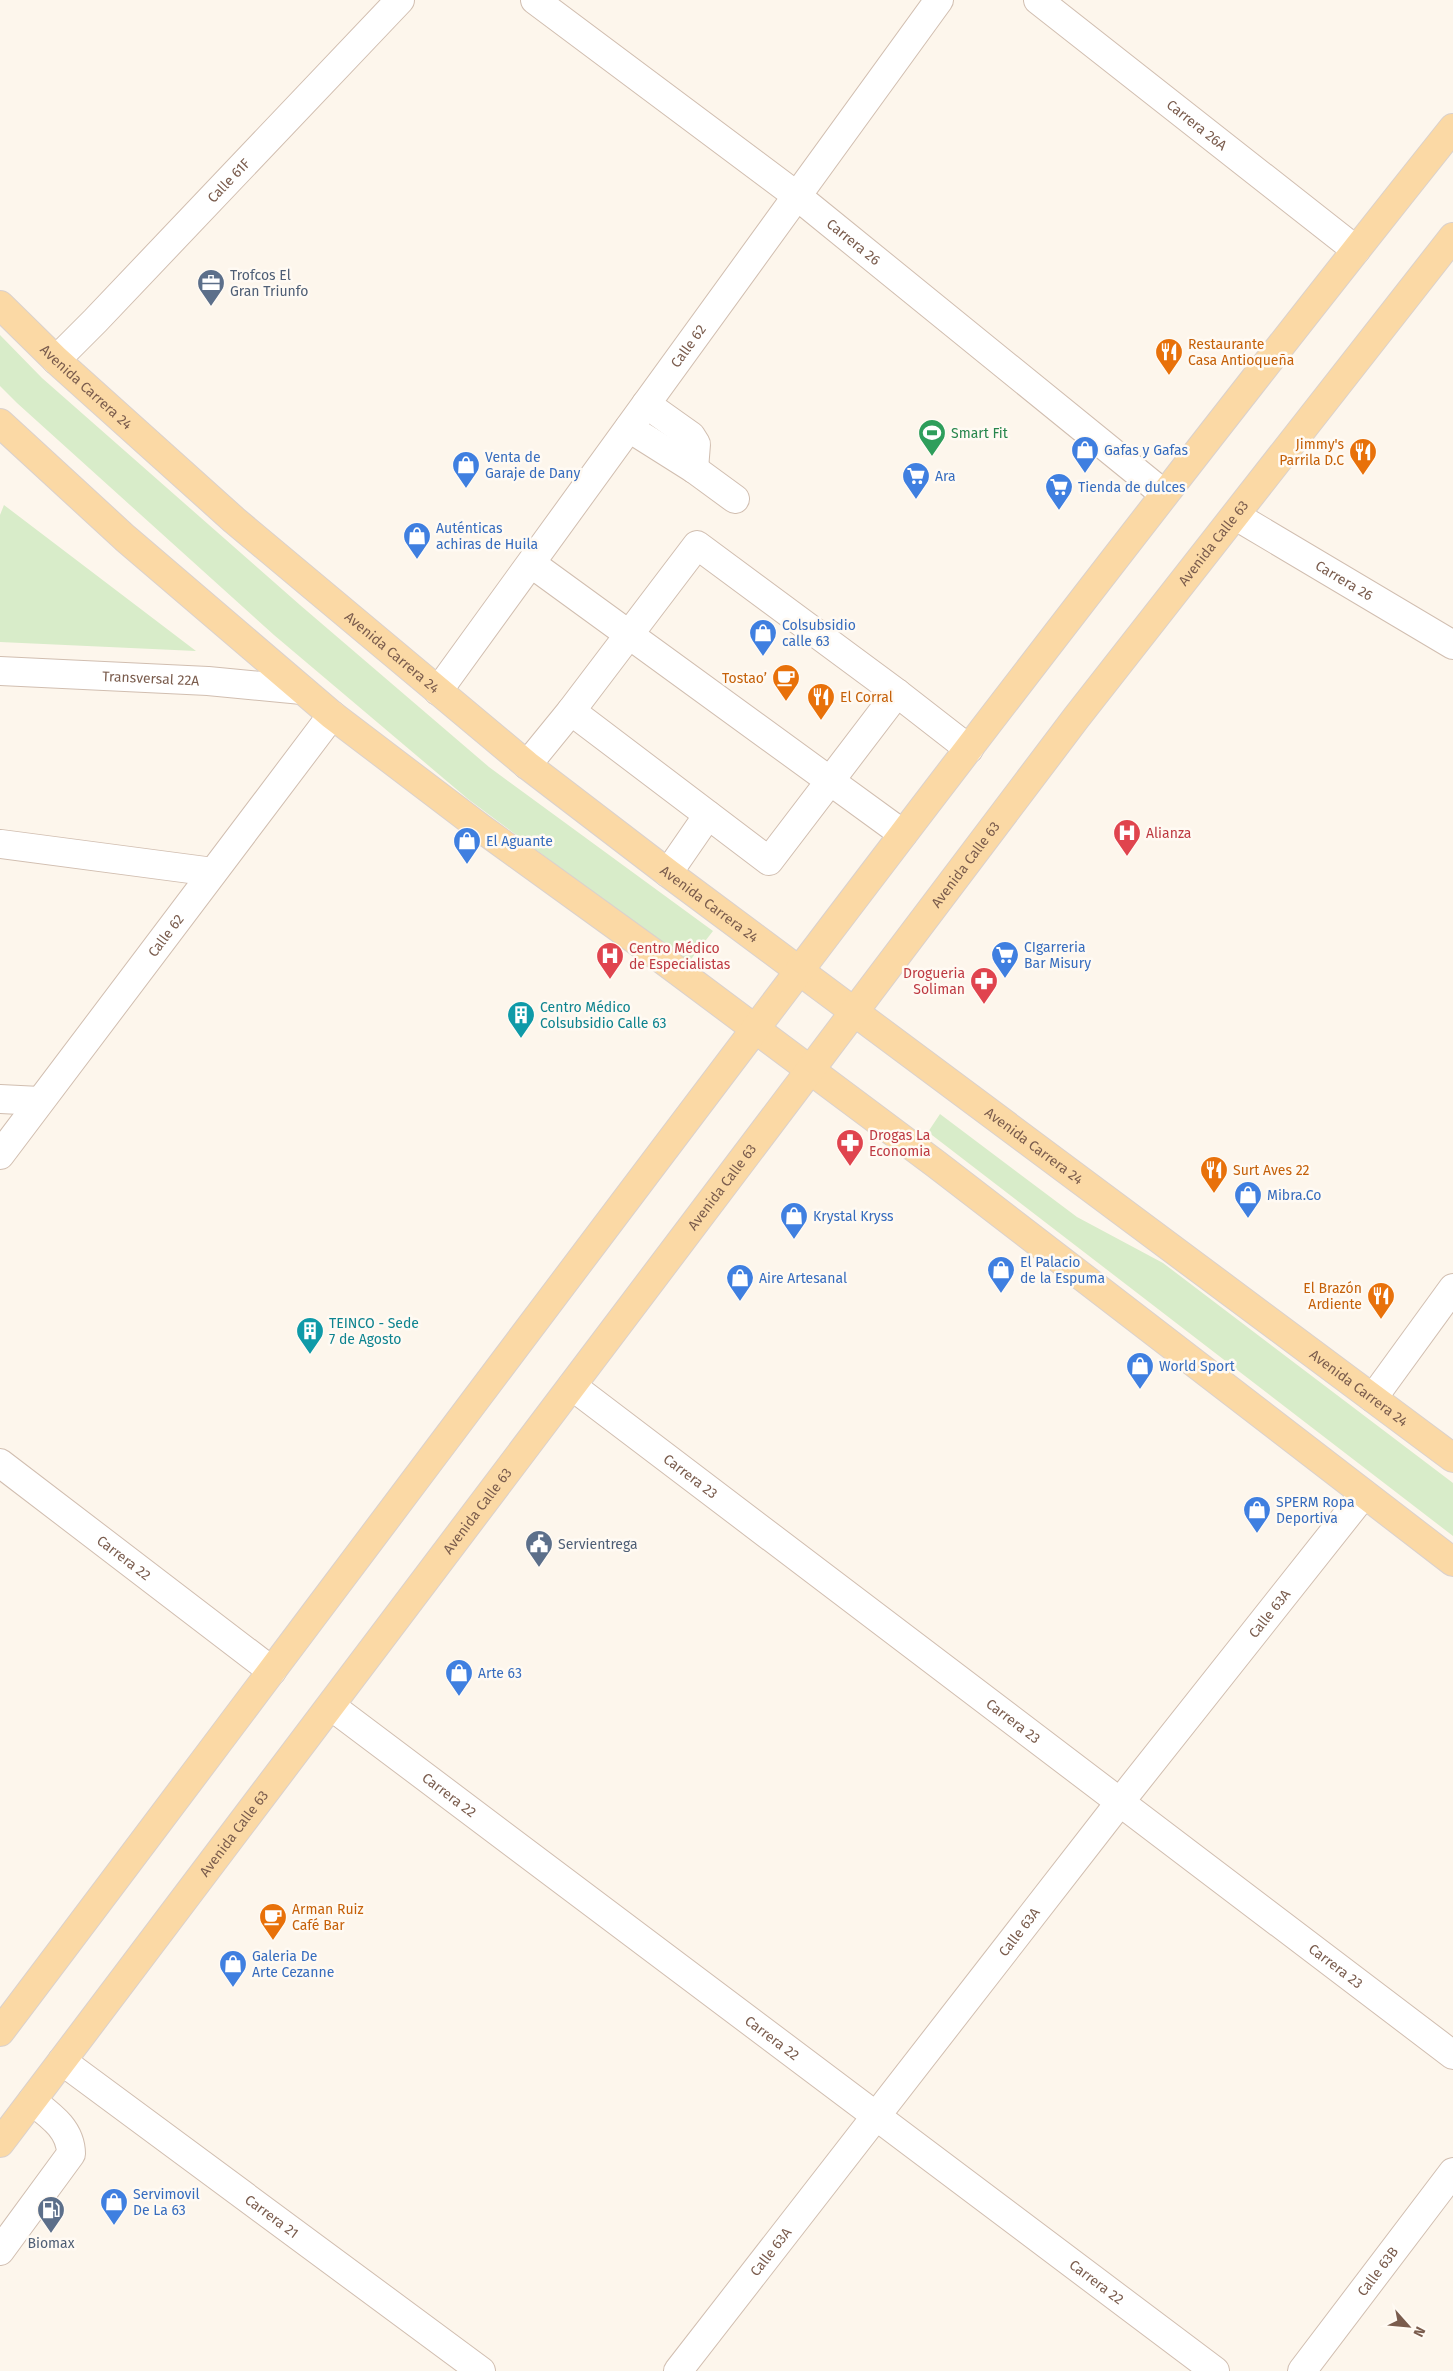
<svg xmlns="http://www.w3.org/2000/svg" width="1453" height="2371" viewBox="0 0 1453 2371" font-family="'Fira Sans',sans-serif">
	<style>
		.green { fill: #d8ecc9 }
		.lines { fill: none; stroke-linecap: round; stroke-linejoin: round }
		.minor-casing { stroke: #d1beb0; stroke-width: 30 }
		.major-casing { stroke: #dad1cd; stroke-width: 30 }
		.minor { stroke: #fff; stroke-width: 28 }
		.major { stroke: #fbd9a5; stroke-width: 28 }
		.labels { text-anchor: middle; dominant-baseline: central; stroke-width: 5; stroke-linejoin: round; paint-order: stroke }
		.street-label { font-size: 14px; fill: #7a5c4d; stroke: #fffaf3 }
		.service-label { font-size: 14px; fill: #4e5e75; stroke: #fffaf3; text-anchor: start }
		.food-label { font-size: 14px; fill: #c56008; stroke: #fffaf3; text-anchor: start }
		.leisure-label { font-size: 14px; fill: #27864d; stroke: #fffaf3; text-anchor: start }
		.shop-label { font-size: 14px; fill: #366cbe; stroke: #fffaf3; text-anchor: start }
		.health-label { font-size: 14px; fill: #be3a42; stroke: #fffaf3; text-anchor: start }
		.culture-label { font-size: 14px; fill: #0d838f; stroke: #fffaf3; text-anchor: start }
	</style>
	<rect width="100%" height="100%" fill="#fdf6ec"/>
	<!-- green -->
	<path class="green" d="M0,335L42,378L300,605L489,767L713,931L688,963L468,799L274,635L17,403L0,386Z
		M4,505L196,651L0,642V515Z
		M940,1114L1077,1217L1163,1263L1453,1483V1536L928,1132Z"/>
	<g class="lines">
		<defs>
			<g id="minor">
				<path id="s1" d="M535,0L797,196L1164,494"/>
				<path id="s2" d="M1038,0L1356,250"/>
				<path id="s3" d="M56,360L95,321L400,0"/>
				<path d="M646,404L691,436L696,444L694,469"/>
				<path d="M629,428L694,469L735,499"/>
				<path id="s4" d="M1236,516L1453,645"/>
				<path d="M532,564L903,834"/>
				<path id="s5" d="M0,671L208,681L302,690"/>
				<path id="s6" d="M438,691L939,0"/>
				<path d="M571,711L769,861L897,693L969,749"/>
				<path d="M527,765L571,711L697,545L897,693"/>
				<path d="M1,844L213,872"/>
				<path d="M668,873L708,815"/>
				<path d="M0,1099L40,1101"/>
				<path id="s7" d="M0,1155L332,715"/>
				<path id="s8" d="M572,1386L1453,2055"/>
				<path d="M1373,1398L1453,1288"/>
				<path id="s9" d="M0,1463L272,1671"/>
				<path id="s10" d="M331,1706L1215,2371"/>
				<path id="s11" d="M62,2061L481,2371"/>
				<path d="M0,2251L71,2154C71,2129 50,2115 32,2101"/>
				<path id="s12" d="M678,2371L1120,1802L1364,1494"/>
				<path id="s13" d="M1302,2371L1453,2172"/>
			</g>
			<g id="major">
				<path id="s14" d="M0,305L56,360L234,520L527,765L668,873L1453,1458"/>
				<path d="M0,423L125,538L332,715L478,826L655,954L936,1164L1453,1562"/>
				<path d="M0,2032C481,1395 955,752 1453,128"/>
				<path id="s15" d="M0,2143L1076,718L1453,237"/>
			</g>
		</defs>
		<!-- minor casing -->
		<use href="#minor" class="minor-casing"/>
		<!-- major casing -->
		<use href="#major" class="major-casing"/>
		<!-- minor -->
		<use href="#minor" class="minor"/>
		<!-- major -->
		<use href="#major" class="major"/>
	</g>
	<!-- icons -->
	<defs>
		<symbol id="office-pin" viewBox="-11 -11 22 30"><path d="M0 17L-7.5 6A9.5 9.5 0 1 1 7.5 6Z" fill="#5c6f8a" stroke="#fffaf3"/><path d="M-6-3h4V-5.5h4V-3h4V5H-6ZM-1-4.5V-3h2v-1.5ZM-6 0V1H6V0Z" fill="#fff"/></symbol>
		<symbol id="restaurant-pin" viewBox="-11 -11 22 30"><path d="M0 17L-7.5 6A9.5 9.5 0 1 1 7.5 6Z" fill="#e8710a" stroke="#fffaf3"/><path d="M-5-6h1v4h1v-4h1v4h1v-4h1v5L-1.5 .5V6h-2V.5L-5-1ZM5-6V6H3V1.5H1.5Q1.5-4 5-6Z" fill="#fff"/></symbol>
		<symbol id="stadium-pin" viewBox="-11 -11 22 30"><path d="M0 17L-7.5 6A9.5 9.5 0 1 1 7.5 6Z" fill="#2e9e5b" stroke="#fffaf3"/><path d="M0-5a6.5 5 0 1 0 0 10a6.5 5 0 1 0 0-10ZM-3.5-1.8h7v3.6h-7Z" fill="#fff"/></symbol>
		<symbol id="shop-pin" viewBox="-11 -11 22 30"><path d="M0 17L-7.5 6A9.5 9.5 0 1 1 7.5 6Z" fill="#3f7fe0" stroke="#fffaf3"/><path d="M-5-2.5h2.3a2.7 3.5 0 0 1 5.4 0H5L5.5 6h-11ZM-1.5-2.5h3a1.5 2.3 0 0 0-3 0Z" fill="#fff"/></symbol>
		<symbol id="supermarket-pin" viewBox="-11 -11 22 30"><path d="M0 17L-7.5 6A9.5 9.5 0 1 1 7.5 6Z" fill="#3f7fe0" stroke="#fffaf3"/><path d="M-6-5.5h2.5l.6 2H6L4.5 2H-2.5L-4.4-4H-6ZM-1.5 3.2a1.3 1.3 0 1 0 .1 0ZM3 3.2a1.3 1.3 0 1 0 .1 0Z" fill="#fff"/></symbol>
		<symbol id="cafe-pin" viewBox="-11 -11 22 30"><path d="M0 17L-7.5 6A9.5 9.5 0 1 1 7.5 6Z" fill="#e8710a" stroke="#fffaf3"/><path d="M-5.5-4.5H6V0H3Q3 3.5 0 3.5H-2.5Q-5.5 3.5-5.5 0ZM3-3.2v2h1.7v-2ZM-6 4.5H4V6H-6Z" fill="#fff"/></symbol>
		<symbol id="hospital-pin" viewBox="-11 -11 22 30"><path d="M0 17L-7.5 6A9.5 9.5 0 1 1 7.5 6Z" fill="#e0444e" stroke="#fffaf3"/><path d="M-5-5h3v3.5h4V-5h3V5h-3V1.5h-4V5h-3Z" fill="#fff"/></symbol>
		<symbol id="pharmacy-pin" viewBox="-11 -11 22 30"><path d="M0 17L-7.5 6A9.5 9.5 0 1 1 7.5 6Z" fill="#e0444e" stroke="#fffaf3"/><path d="M-2-6h4v4h4v4h-4v4h-4v-4h-4v-4h4Z" fill="#fff"/></symbol>
		<symbol id="building-pin" viewBox="-11 -11 22 30"><path d="M0 17L-7.5 6A9.5 9.5 0 1 1 7.5 6Z" fill="#0f9aa8" stroke="#fffaf3"/><path d="M-4-6H4V6H1V3H-1V6H-4ZM-2.5-4.3h1.7v1.8h-1.7ZM.8-4.3h1.7v1.8H.8ZM-2.5-1h1.7V.8h-1.7ZM.8-1h1.7V.8H.8Z" fill="#fff"/></symbol>
		<symbol id="civic-pin" viewBox="-11 -11 22 30"><path d="M0 17L-7.5 6A9.5 9.5 0 1 1 7.5 6Z" fill="#5c6f8a" stroke="#fffaf3"/><path d="M-.6-6.5H3V-4.5H.6V-3L4-1V1h2V6H-6V1h2V-1L-.6-3ZM-1.2 2.5V6h2.4V2.5Z" fill="#fff"/></symbol>
		<symbol id="fuel-pin" viewBox="-11 -11 22 30"><path d="M0 17L-7.5 6A9.5 9.5 0 1 1 7.5 6Z" fill="#5c6f8a" stroke="#fffaf3"/><path d="M-5.5-6h7V0h2V4h1.3V-2.5L3-4.5l.8-.8L6-3V5H2.5V1h-1V6h-7ZM-4.2-4.7v3.2H.2V-4.7Z" fill="#fff"/></symbol>
	</defs>
	<g fill-rule="evenodd">
		<use href="#office-pin" x="195" y="267" width="32" height="43"/>
		<use href="#restaurant-pin" x="1153" y="336" width="32" height="43"/>
		<use href="#stadium-pin" x="916" y="417" width="32" height="43"/>
		<use href="#shop-pin" x="1069" y="434" width="32" height="43"/>
		<use href="#restaurant-pin" x="1347" y="436" width="32" height="43"/>
		<use href="#shop-pin" x="450" y="449" width="32" height="43"/>
		<use href="#supermarket-pin" x="900" y="460" width="32" height="43"/>
		<use href="#supermarket-pin" x="1043" y="471" width="32" height="43"/>
		<use href="#shop-pin" x="401" y="520" width="32" height="43"/>
		<use href="#shop-pin" x="747" y="617" width="32" height="43"/>
		<use href="#cafe-pin" x="770" y="662" width="32" height="43"/>
		<use href="#restaurant-pin" x="805" y="681" width="32" height="43"/>
		<use href="#hospital-pin" x="1111" y="817" width="32" height="43"/>
		<use href="#shop-pin" x="451" y="825" width="32" height="43"/>
		<use href="#supermarket-pin" x="989" y="939" width="32" height="43"/>
		<use href="#hospital-pin" x="594" y="940" width="32" height="43"/>
		<use href="#pharmacy-pin" x="968" y="965" width="32" height="43"/>
		<use href="#building-pin" x="505" y="999" width="32" height="43"/>
		<use href="#pharmacy-pin" x="834" y="1127" width="32" height="43"/>
		<use href="#restaurant-pin" x="1198" y="1154" width="32" height="43"/>
		<use href="#shop-pin" x="1232" y="1179" width="32" height="43"/>
		<use href="#shop-pin" x="778" y="1200" width="32" height="43"/>
		<use href="#shop-pin" x="985" y="1254" width="32" height="43"/>
		<use href="#shop-pin" x="724" y="1262" width="32" height="43"/>
		<use href="#restaurant-pin" x="1365" y="1280" width="32" height="43"/>
		<use href="#building-pin" x="294" y="1315" width="32" height="43"/>
		<use href="#shop-pin" x="1124" y="1350" width="32" height="43"/>
		<use href="#shop-pin" x="1241" y="1494" width="32" height="43"/>
		<use href="#civic-pin" x="523" y="1528" width="32" height="43"/>
		<use href="#shop-pin" x="443" y="1657" width="32" height="43"/>
		<use href="#cafe-pin" x="257" y="1901" width="32" height="43"/>
		<use href="#shop-pin" x="217" y="1948" width="32" height="43"/>
		<use href="#shop-pin" x="98" y="2186" width="32" height="43"/>
		<use href="#fuel-pin" x="35" y="2194" width="32" height="43"/>
	</g>
	<g class="labels">
		<!-- street labels -->
		<g class="street-label">
			<text stroke="none"><textPath href="#s2" startOffset="202">Carrera 26A</textPath></text>
			<text stroke="none"><textPath href="#s3" startOffset="249">Calle 61F</textPath></text>
			<text stroke="none"><textPath href="#s1" startOffset="400">Carrera 26</textPath></text>
			<text stroke="none"><textPath href="#s6" startOffset="426">Calle 62</textPath></text>
			<text stroke="none"><textPath href="#s14" startOffset="119">Avenida Carrera 24</textPath></text>
			<text stroke="none"><textPath href="#s15" startOffset="2008">Avenida Calle 63</textPath></text>
			<text stroke="none"><textPath href="#s4" startOffset="126">Carrera 26</textPath></text>
			<text stroke="none"><textPath href="#s14" startOffset="524">Avenida Carrera 24</textPath></text>
			<text stroke="none"><textPath href="#s5" startOffset="151">Transversal 22A</textPath></text>
			<text stroke="none"><textPath href="#s15" startOffset="1602">Avenida Calle 63</textPath></text>
			<text stroke="none"><textPath href="#s14" startOffset="929">Avenida Carrera 24</textPath></text>
			<text stroke="none"><textPath href="#s7" startOffset="275">Calle 62</textPath></text>
			<text stroke="none"><textPath href="#s14" startOffset="1334">Avenida Carrera 24</textPath></text>
			<text stroke="none"><textPath href="#s15" startOffset="1198">Avenida Calle 63</textPath></text>
			<text stroke="none"><textPath href="#s14" startOffset="1739">Avenida Carrera 24</textPath></text>
			<text stroke="none"><textPath href="#s8" startOffset="149">Carrera 23</textPath></text>
			<text stroke="none"><textPath href="#s15" startOffset="792">Avenida Calle 63</textPath></text>
			<text stroke="none"><textPath href="#s9" startOffset="156">Carrera 22</textPath></text>
			<text stroke="none"><textPath href="#s12" startOffset="961">Calle 63A</textPath></text>
			<text stroke="none"><textPath href="#s8" startOffset="554">Carrera 23</textPath></text>
			<text stroke="none"><textPath href="#s10" startOffset="148">Carrera 22</textPath></text>
			<text stroke="none"><textPath href="#s15" startOffset="388">Avenida Calle 63</textPath></text>
			<text stroke="none"><textPath href="#s12" startOffset="556">Calle 63A</textPath></text>
			<text stroke="none"><textPath href="#s8" startOffset="959">Carrera 23</textPath></text>
			<text stroke="none"><textPath href="#s10" startOffset="552">Carrera 22</textPath></text>
			<text stroke="none"><textPath href="#s11" startOffset="261">Carrera 21</textPath></text>
			<text stroke="none"><textPath href="#s12" startOffset="151">Calle 63A</textPath></text>
			<text stroke="none"><textPath href="#s13" startOffset="125">Calle 63B</textPath></text>
			<text stroke="none"><textPath href="#s10" startOffset="958">Carrera 22</textPath></text>
		</g>
		<!-- service labels -->
		<g class="service-label">
			<text x="230" y="275">Trofcos El<tspan x="230" dy="16">Gran Triunfo</tspan></text>
			<text x="558" y="1544">Servientrega</text>
			<text x="51" y="2243" text-anchor="middle">Biomax</text>
		</g>
		<!-- food labels -->
		<g class="food-label">
			<text x="1188" y="344">Restaurante<tspan x="1188" dy="16">Casa Antioqueña</tspan></text>
			<text x="1344" y="444" text-anchor="end">Jimmy's<tspan x="1344" dy="16">Parrila D.C</tspan></text>
			<text x="767" y="678" text-anchor="end">Tostao’</text>
			<text x="840" y="697">El Corral</text>
			<text x="1233" y="1170">Surt Aves 22</text>
			<text x="1362" y="1288" text-anchor="end">El Brazón<tspan x="1362" dy="16">Ardiente</tspan></text>
			<text x="292" y="1909">Arman Ruiz<tspan x="292" dy="16">Café Bar</tspan></text>
		</g>
		<!-- leisure labels -->
		<g class="leisure-label">
			<text x="951" y="433">Smart Fit</text>
		</g>
		<!-- shop labels -->
		<g class="shop-label">
			<text x="1104" y="450">Gafas y Gafas</text>
			<text x="485" y="457">Venta de<tspan x="485" dy="16">Garaje de Dany</tspan></text>
			<text x="935" y="476">Ara</text>
			<text x="1078" y="487">Tienda de dulces</text>
			<text x="436" y="528">Auténticas<tspan x="436" dy="16">achiras de Huila</tspan></text>
			<text x="782" y="625">Colsubsidio<tspan x="782" dy="16">calle 63</tspan></text>
			<text x="486" y="841">El Aguante</text>
			<text x="1024" y="947">CIgarreria<tspan x="1024" dy="16">Bar Misury</tspan></text>
			<text x="1267" y="1195">Mibra.Co</text>
			<text x="813" y="1216">Krystal Kryss</text>
			<text x="1020" y="1262">El Palacio<tspan x="1020" dy="16">de la Espuma</tspan></text>
			<text x="759" y="1278">Aire Artesanal</text>
			<text x="1159" y="1366">World Sport</text>
			<text x="1276" y="1502">SPERM Ropa<tspan x="1276" dy="16">Deportiva</tspan></text>
			<text x="478" y="1673">Arte 63</text>
			<text x="252" y="1956">Galeria De<tspan x="252" dy="16">Arte Cezanne</tspan></text>
			<text x="133" y="2194">Servimovil<tspan x="133" dy="16">De La 63</tspan></text>
		</g>
		<!-- health labels -->
		<g class="health-label">
			<text x="1146" y="833">Alianza</text>
			<text x="629" y="948">Centro Médico<tspan x="629" dy="16">de Especialistas</tspan></text>
			<text x="965" y="973" text-anchor="end">Drogueria<tspan x="965" dy="16">Soliman</tspan></text>
			<text x="869" y="1135">Drogas La<tspan x="869" dy="16">Economia</tspan></text>
		</g>
		<!-- culture labels -->
		<g class="culture-label">
			<text x="540" y="1007">Centro Médico<tspan x="540" dy="16">Colsubsidio Calle 63</tspan></text>
			<text x="329" y="1323">TEINCO - Sede<tspan x="329" dy="16">7 de Agosto</tspan></text>
		</g>
	</g>
	<!-- north arrow -->
	<g transform="translate(1408 2326) rotate(117)" stroke="#fffaf3" stroke-width="4" paint-order="stroke">
	<path d="M0-4L9 19L0 12L-9 19Z" fill="#7a5c4d"/>
	<text y="-8" font-size="14" font-weight="bold" text-anchor="middle" fill="#7a5c4d">N</text>
	</g>
</svg>
